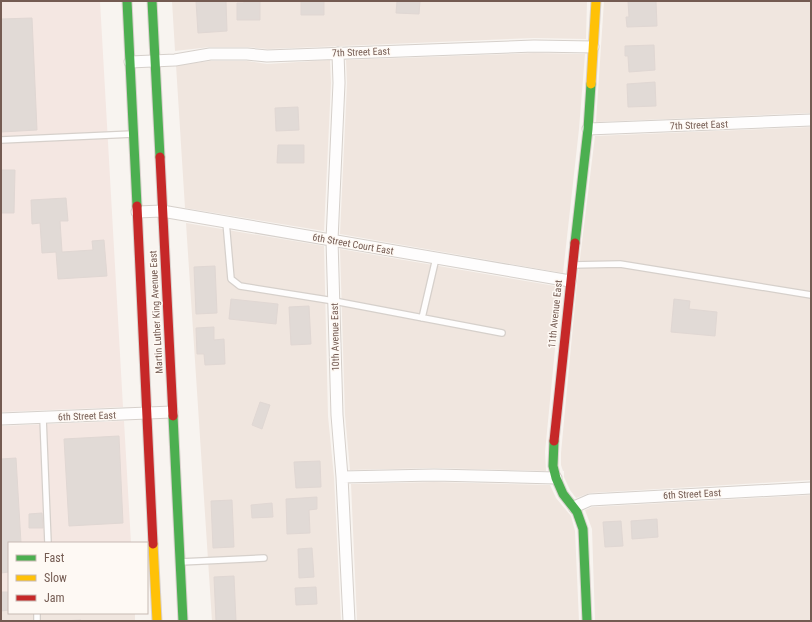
<svg xmlns="http://www.w3.org/2000/svg" width="812" height="622" viewBox="0 0 812 622" font-family="'Roboto Condensed',sans-serif">
	<style>
		.residential { fill: #f0e6df }
		.commercial { fill: #f4e7e2 }
		.building { fill: #e1dad6; stroke: #e0d7d3 }
		.lines { fill: none; stroke-linecap: round; stroke-linejoin: round }
		.lane-casing { stroke: #d6d0cb; stroke-width: 8 }
		.street-casing { stroke: #d6d0cb; stroke-width: 13 }
		.fast-casing { stroke: #d8d0cc; stroke-width: 11 }
		.slow-casing { stroke: #d8d0cc; stroke-width: 11 }
		.jam-casing { stroke: #d8d0cc; stroke-width: 11 }
		.lane { stroke: #fefdfd; stroke-width: 5.5 }
		.street { stroke: #fefdfd; stroke-width: 11 }
		.fast { stroke: #4caf50; stroke-width: 9 }
		.slow { stroke: #ffc107; stroke-width: 9 }
		.jam { stroke: #c62828; stroke-width: 9 }
		.labels { text-anchor: middle; dominant-baseline: central; stroke-width: 3; stroke-linejoin: round; paint-order: stroke }
		.street-label { font-size: 10px; fill: #745b52; stroke: #fef9f4 }
	</style>
	<rect width="100%" height="100%" fill="#f8f4f0"/>
	<!-- residential -->
	<path class="residential" d="M172,1H587L586,39L534,38L268,49L247,47H210L175,51Z
		M604,1H811V113L596,122Z
		M534,53L585,54L579,129L563,273L340,234L347,83L346,60Z
		M330,60L331,83L324,231L185,208L176,65L210,61H247L267,64Z
		M811,127V480L590,493L576,498L570,490L564,477V471H563L561,465V453L577,283L595,136Z
		M186,223L324,246L328,416L334,477L341,621H212Z
		M340,249L561,287L545,452L546,471L434,468L350,470L345,415Z
		M434,482L550,485L556,498L571,516L575,531L579,621H357L351,484Z
		M811,495V621H595L592,529L585,510L592,507Z
		M9,603V613H135V621H1V604Z"/>
	<!-- commercial -->
	<path class="commercial" d="M1,1H100L123,407L1,412Z
		M124,421L131,543H9V603L1,604V426Z"/>
	<!-- building -->
	<path class="building" d="M196,1H226L227,31L198,33Z
		M244,1H260V20H237V3H244Z
		M301,1H324V15H301Z
		M397,1H420L419,14L396,13Z
		M628,1H656L657,26L627,27L626,17H629Z
		M32,18L37,130L1,132V19Z
		M654,45L655,70L629,72L628,56H625V46Z
		M655,82L656,106L628,107L627,84Z
		M298,107L299,130L276,131L275,108Z
		M278,145H304V163H277Z
		M1,170H15L14,213H1Z
		M66,198L68,221H60L62,252L93,250L92,241L104,240L107,276L58,279L56,252L42,253L40,223L32,224L31,200Z
		M215,266L217,313L196,314L194,267Z
		M231,299L278,304L276,324L229,319Z
		M674,299L690,301L689,309L717,312L715,336L671,332Z
		M309,306L311,344L291,345L289,307Z
		M214,327V340L224,339L225,364L205,365L204,354H197L196,328Z
		M260,402L270,405L262,429L252,425Z
		M119,436L123,523L69,526L64,439Z
		M16,458L21,543H9V572L1,573V459Z
		M320,461L321,487L296,488L294,462Z
		M317,497V509L309,510L310,533L287,534L286,499Z
		M232,500L234,547L213,548L211,501Z
		M272,503L273,517L252,518L251,505Z
		M42,513L43,528H29V514Z
		M657,519L658,537L632,539L631,521Z
		M621,521L623,546L605,547L603,522Z
		M312,548L314,577L299,578L298,549Z
		M234,576L236,621H216L214,577Z
		M316,587L317,604L296,605L295,588Z
		M1,592H9V610L1,611Z
		M81,620V621H62Z"/>
	<g class="lines">
		<defs>
			<path id="lane" d="M1,140L133,134
				M226,222L231,279L240,286L334,301L502,333
				M572,265L620,264L811,295
				M422,318L436,258
				M43,418L48,543
				M180,562L264,558
				M37,621V613"/>
			<path id="street" d="M338,53L339,83L332,240L337,415L342,477L349,621
				M130,62L175,60L210,54H247L267,56L534,46L593,47
				M588,129L811,120
				M137,212L162,211L570,281
				M1,419L172,412
				M342,477L434,475L556,478
				M574,507L590,500L811,488"/>
			<path id="fast" d="M127,1L137,206
				M152,1L160,157
				M575,243L588,129L591,84
				M173,416L183,621
				M554,441L553,466L556,478L563,494L577,512L583,529L587,621"/>
			<path id="slow" d="M591,84L596,1
				M153,544L157,621"/>
			<path id="jam" d="M160,157L173,416
				M137,206L153,544
				M554,441L575,243"/>
		</defs>
		<!-- lane casing -->
		<use href="#lane" class="lane-casing"/>
		<!-- street casing -->
		<use href="#street" class="street-casing"/>
		<!-- fast casing -->
		<use href="#fast" class="fast-casing"/>
		<!-- slow casing -->
		<use href="#slow" class="slow-casing"/>
		<!-- jam casing -->
		<use href="#jam" class="jam-casing"/>
		<!-- lane -->
		<use href="#lane" class="lane"/>
		<!-- street -->
		<use href="#street" class="street"/>
		<!-- fast -->
		<use href="#fast" class="fast"/>
		<!-- slow -->
		<use href="#slow" class="slow"/>
		<!-- jam -->
		<use href="#jam" class="jam"/>
	</g>
	<g class="labels">
		<!-- street labels -->
		<g class="street-label">
			<text transform="translate(361 52) rotate(-2)">7th Street East</text>
			<text transform="translate(699 125) rotate(-2)">7th Street East</text>
			<text transform="translate(353 244) rotate(10)">6th Street Court East</text>
			<text transform="translate(156 312) rotate(-93)">Martin Luther King Avenue East</text>
			<text transform="translate(555 314) rotate(-84)">11th Avenue East</text>
			<text transform="translate(335 337) rotate(-91)">10th Avenue East</text>
			<text transform="translate(87 416) rotate(-2)">6th Street East</text>
			<text transform="translate(692 494) rotate(-3)">6th Street East</text>
		</g>
	</g>
	<!-- border -->
	<rect width="812" height="622" fill="none" stroke="#745b52" stroke-width="4"/>
	<!-- legend -->
	<rect x="8" y="542" width="140" height="72" fill="#fef9f4" stroke="#c7bab3"/>
	<rect x="16" y="555" width="20" height="6" fill="#4caf50" stroke="#c7bab3"/>
	<text x="44" y="562" font-size="12" fill="#745b52">Fast</text>
	<rect x="16" y="575" width="20" height="6" fill="#ffc107" stroke="#c7bab3"/>
	<text x="44" y="582" font-size="12" fill="#745b52">Slow</text>
	<rect x="16" y="595" width="20" height="6" fill="#c62828" stroke="#c7bab3"/>
	<text x="44" y="602" font-size="12" fill="#745b52">Jam</text>
</svg>
